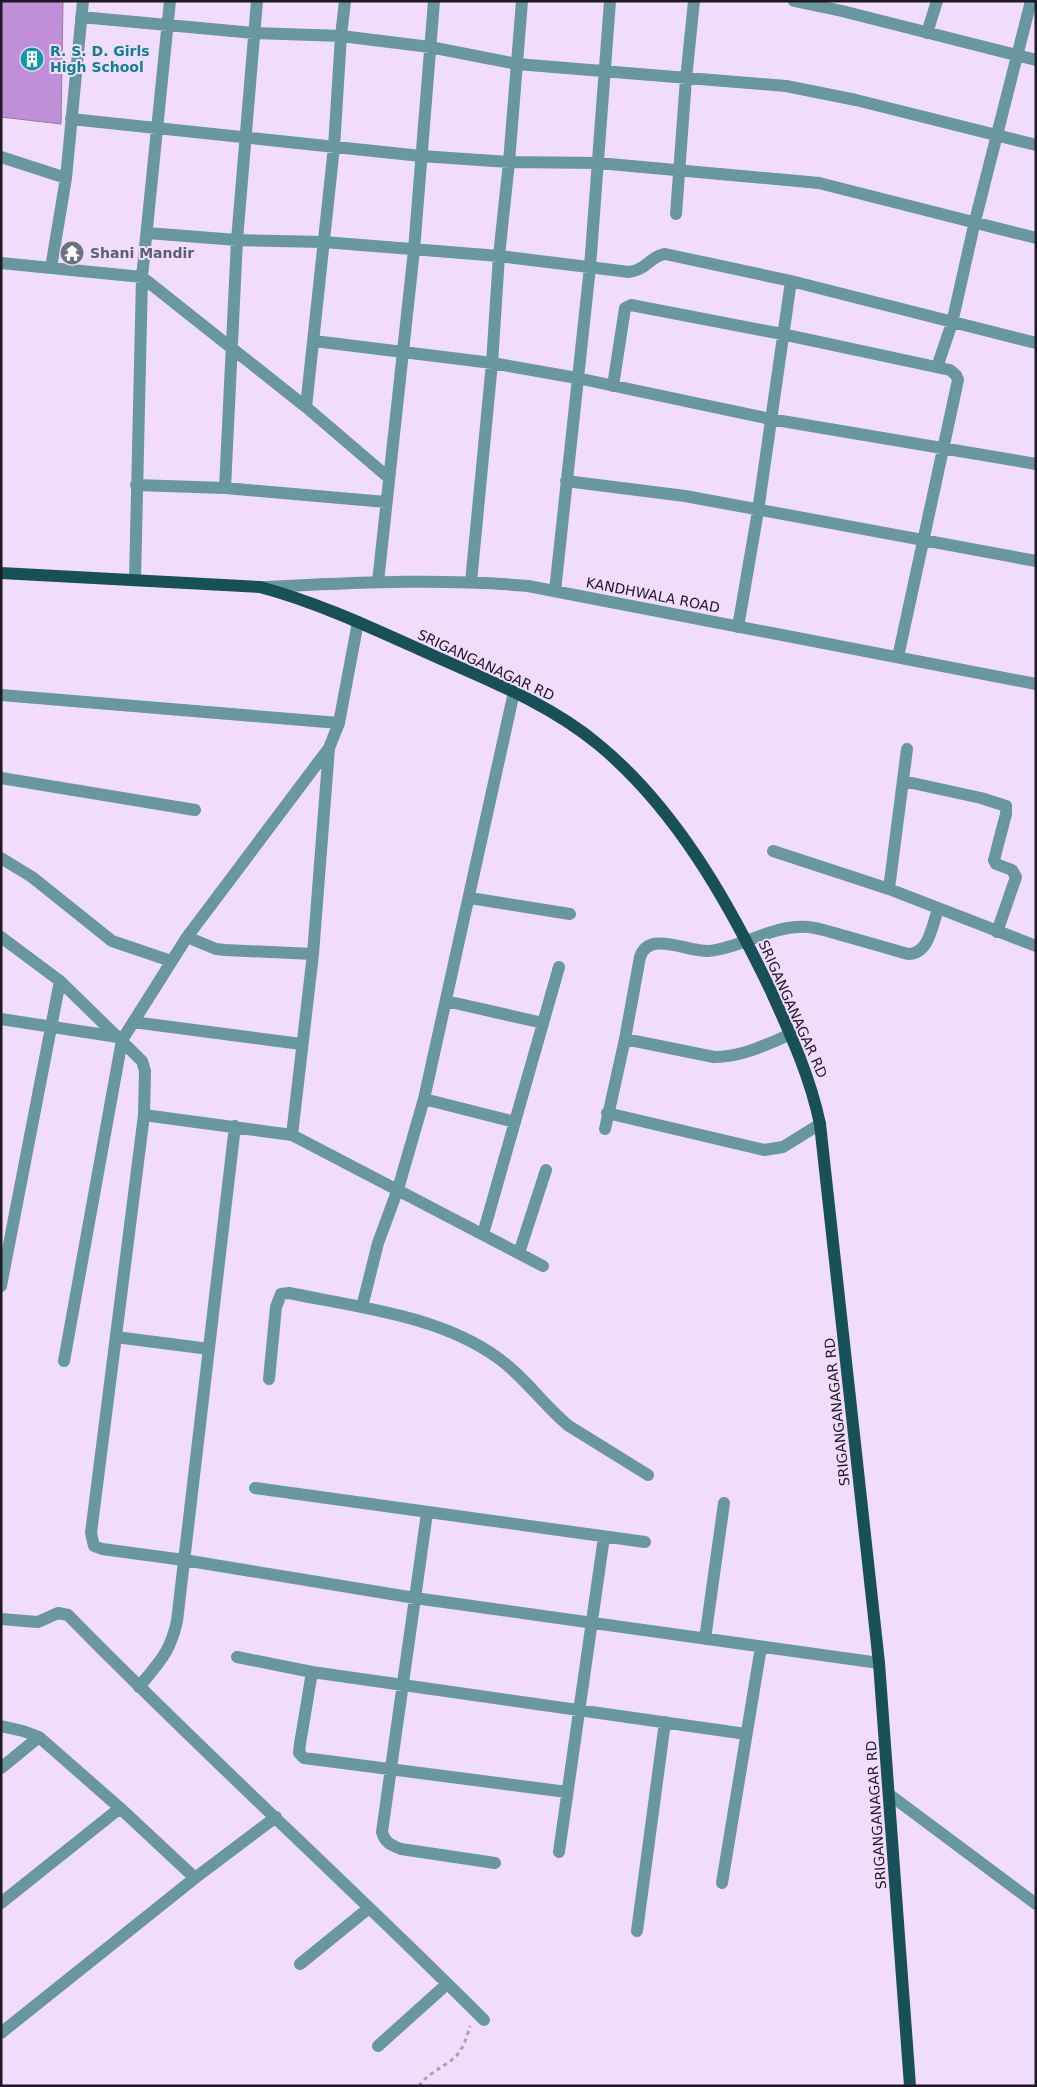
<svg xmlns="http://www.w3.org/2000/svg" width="1037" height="2087" viewBox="0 0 1037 2087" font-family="'DejaVu Sans',sans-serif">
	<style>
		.building { fill: #c08fd7; stroke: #917e9a }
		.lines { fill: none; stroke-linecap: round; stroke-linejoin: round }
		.path { stroke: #ad9cb4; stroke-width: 3; stroke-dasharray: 4 4; stroke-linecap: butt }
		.minor { stroke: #6897a0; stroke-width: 12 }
		.major { stroke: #185059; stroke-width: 12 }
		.labels { text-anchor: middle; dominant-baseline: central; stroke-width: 4; stroke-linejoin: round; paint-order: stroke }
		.culture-label { font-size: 14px; font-weight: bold; fill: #0d838f; stroke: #f2dcfb; text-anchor: start }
		.worship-label { font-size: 14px; font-weight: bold; fill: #5b616d; stroke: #f2dcfb; text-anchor: start }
		.street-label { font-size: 14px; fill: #211924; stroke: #f2dcfb }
	</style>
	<rect width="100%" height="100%" fill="#f2dcfb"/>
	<!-- building -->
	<path class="building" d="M1,1H63L61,124L1,117Z"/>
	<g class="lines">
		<!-- path -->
		<path class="path" d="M419,2086C428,2072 446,2067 457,2055C464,2047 467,2036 470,2026"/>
		<!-- minor -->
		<path class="minor" d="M794,1L842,11L1036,60
			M81,17L254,33L341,36L430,47L517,64L786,86L856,100L1036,145
			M927,33L937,1
			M71,119L421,156L509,162L598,163L819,183L1036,238
			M1,157L66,178
			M676,214L686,79L694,1
			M147,233L237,240L324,242L499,256L629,272C647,270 650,256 665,254L791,281L1036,343
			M1,263L142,277L306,407L389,478
			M51,268L66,178L83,1
			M314,341L492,363L577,378L770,419L1036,464
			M937,367L952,323L975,221L1031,1
			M613,386L625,308L631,305L782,334L950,370L956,375L958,380L898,657
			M306,407L334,147L341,36L345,1
			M566,481L685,496L1036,561
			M136,485L225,488L386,502
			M225,488L237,240L257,1
			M135,580L142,277L170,1
			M378,582L414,250L434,1
			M471,582L492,363L499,256L509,162L522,1
			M263,587C351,583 439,578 528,586L1036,684
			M555,591L590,267L610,1
			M358,622L339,723L329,748L313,954L292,1135L543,1266
			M738,627L758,511L791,281
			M1,695L339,723
			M1,778L195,810
			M903,781L981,798L1006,806V814L994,860L996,864L1012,870L1016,877L997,932
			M773,851L889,889L1036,946
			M1,858L32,877L112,941L171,961
			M889,889L907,749
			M470,898L570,914
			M1,937L60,981L142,1061L145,1071L144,1115L292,1135
			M187,937L216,949L225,950L313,954
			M446,1001L543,1023
			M1,1019L118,1037
			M133,1022L301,1044
			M625,1039L714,1057C742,1057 765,1045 791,1034
			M424,1099L515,1122
			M607,1113L764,1150L783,1147L820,1124
			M144,1115L91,1533L94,1546L102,1549L184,1560L415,1598L879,1663
			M605,1129L625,1039L640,957C649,930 687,952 708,951C742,948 773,924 808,927C820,928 833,933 845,936C866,942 887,948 908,954C929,954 932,926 938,909
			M483,1234L559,967
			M519,1253L546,1170
			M1,1286L60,981
			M362,1307L378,1243L398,1189L424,1099L514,692
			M116,1337L209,1349
			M64,1361L122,1040L187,937L329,748
			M269,1379L276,1307L281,1294L289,1293C358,1307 441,1316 498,1358C525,1377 544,1406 569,1426L648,1475
			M255,1488L645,1542
			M427,1513L382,1832C385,1843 391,1845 401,1849L495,1863
			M1,1619L38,1622L58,1613L68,1615C203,1753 347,1883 484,2020
			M705,1639L724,1503
			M237,1657L312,1672L746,1734
			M312,1672L300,1744L299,1753L304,1758L567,1792
			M139,1687C159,1662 170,1653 177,1621L235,1126
			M1,1726L23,1731L39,1737L120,1808L195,1878
			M1,1768L39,1737
			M890,1795L1036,1904
			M559,1852L604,1537
			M722,1883L761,1647
			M1,1903L120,1808
			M637,1931L665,1722
			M300,1964L369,1908
			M1,2033L195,1878L276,1817
			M378,2046L447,1984"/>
		<!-- major -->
		<path class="major" d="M1,573L260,587C320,603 376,630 432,655C490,681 550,704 599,745C675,808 728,901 770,989C790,1033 810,1076 820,1124L879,1663L910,2086"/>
	</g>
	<!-- icons -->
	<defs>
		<symbol id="building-disc" viewBox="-11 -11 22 22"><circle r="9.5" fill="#0f9aa8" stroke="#f2dcfb"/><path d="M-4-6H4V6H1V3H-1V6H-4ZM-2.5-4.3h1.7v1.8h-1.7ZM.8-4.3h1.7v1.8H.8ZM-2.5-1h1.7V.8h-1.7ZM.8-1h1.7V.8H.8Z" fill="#fff"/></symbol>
		<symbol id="temple-disc" viewBox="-11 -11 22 22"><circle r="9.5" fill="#6b7280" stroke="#f2dcfb"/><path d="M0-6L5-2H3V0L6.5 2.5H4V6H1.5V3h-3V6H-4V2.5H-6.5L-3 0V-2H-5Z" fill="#fff"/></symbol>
	</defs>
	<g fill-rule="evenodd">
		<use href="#building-disc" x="18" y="45" width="28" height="28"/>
		<use href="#temple-disc" x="58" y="239" width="28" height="28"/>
	</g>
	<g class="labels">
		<!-- culture labels -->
		<g class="culture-label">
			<text x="50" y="51">R. S. D. Girls<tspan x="50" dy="16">High School</tspan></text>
		</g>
		<!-- worship labels -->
		<g class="worship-label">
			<text x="90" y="253">Shani Mandir</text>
		</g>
		<!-- street labels -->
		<g class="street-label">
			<text transform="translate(653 595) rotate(11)">KANDHWALA ROAD</text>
			<text transform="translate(486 665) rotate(25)">SRIGANGANAGAR RD</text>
			<text transform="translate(793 1009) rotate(66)">SRIGANGANAGAR RD</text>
			<text transform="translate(837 1412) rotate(-96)">SRIGANGANAGAR RD</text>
			<text transform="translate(876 1815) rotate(-94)">SRIGANGANAGAR RD</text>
		</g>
	</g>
	<!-- border -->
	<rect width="1037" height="2087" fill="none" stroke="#211924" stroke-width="5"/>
</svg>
